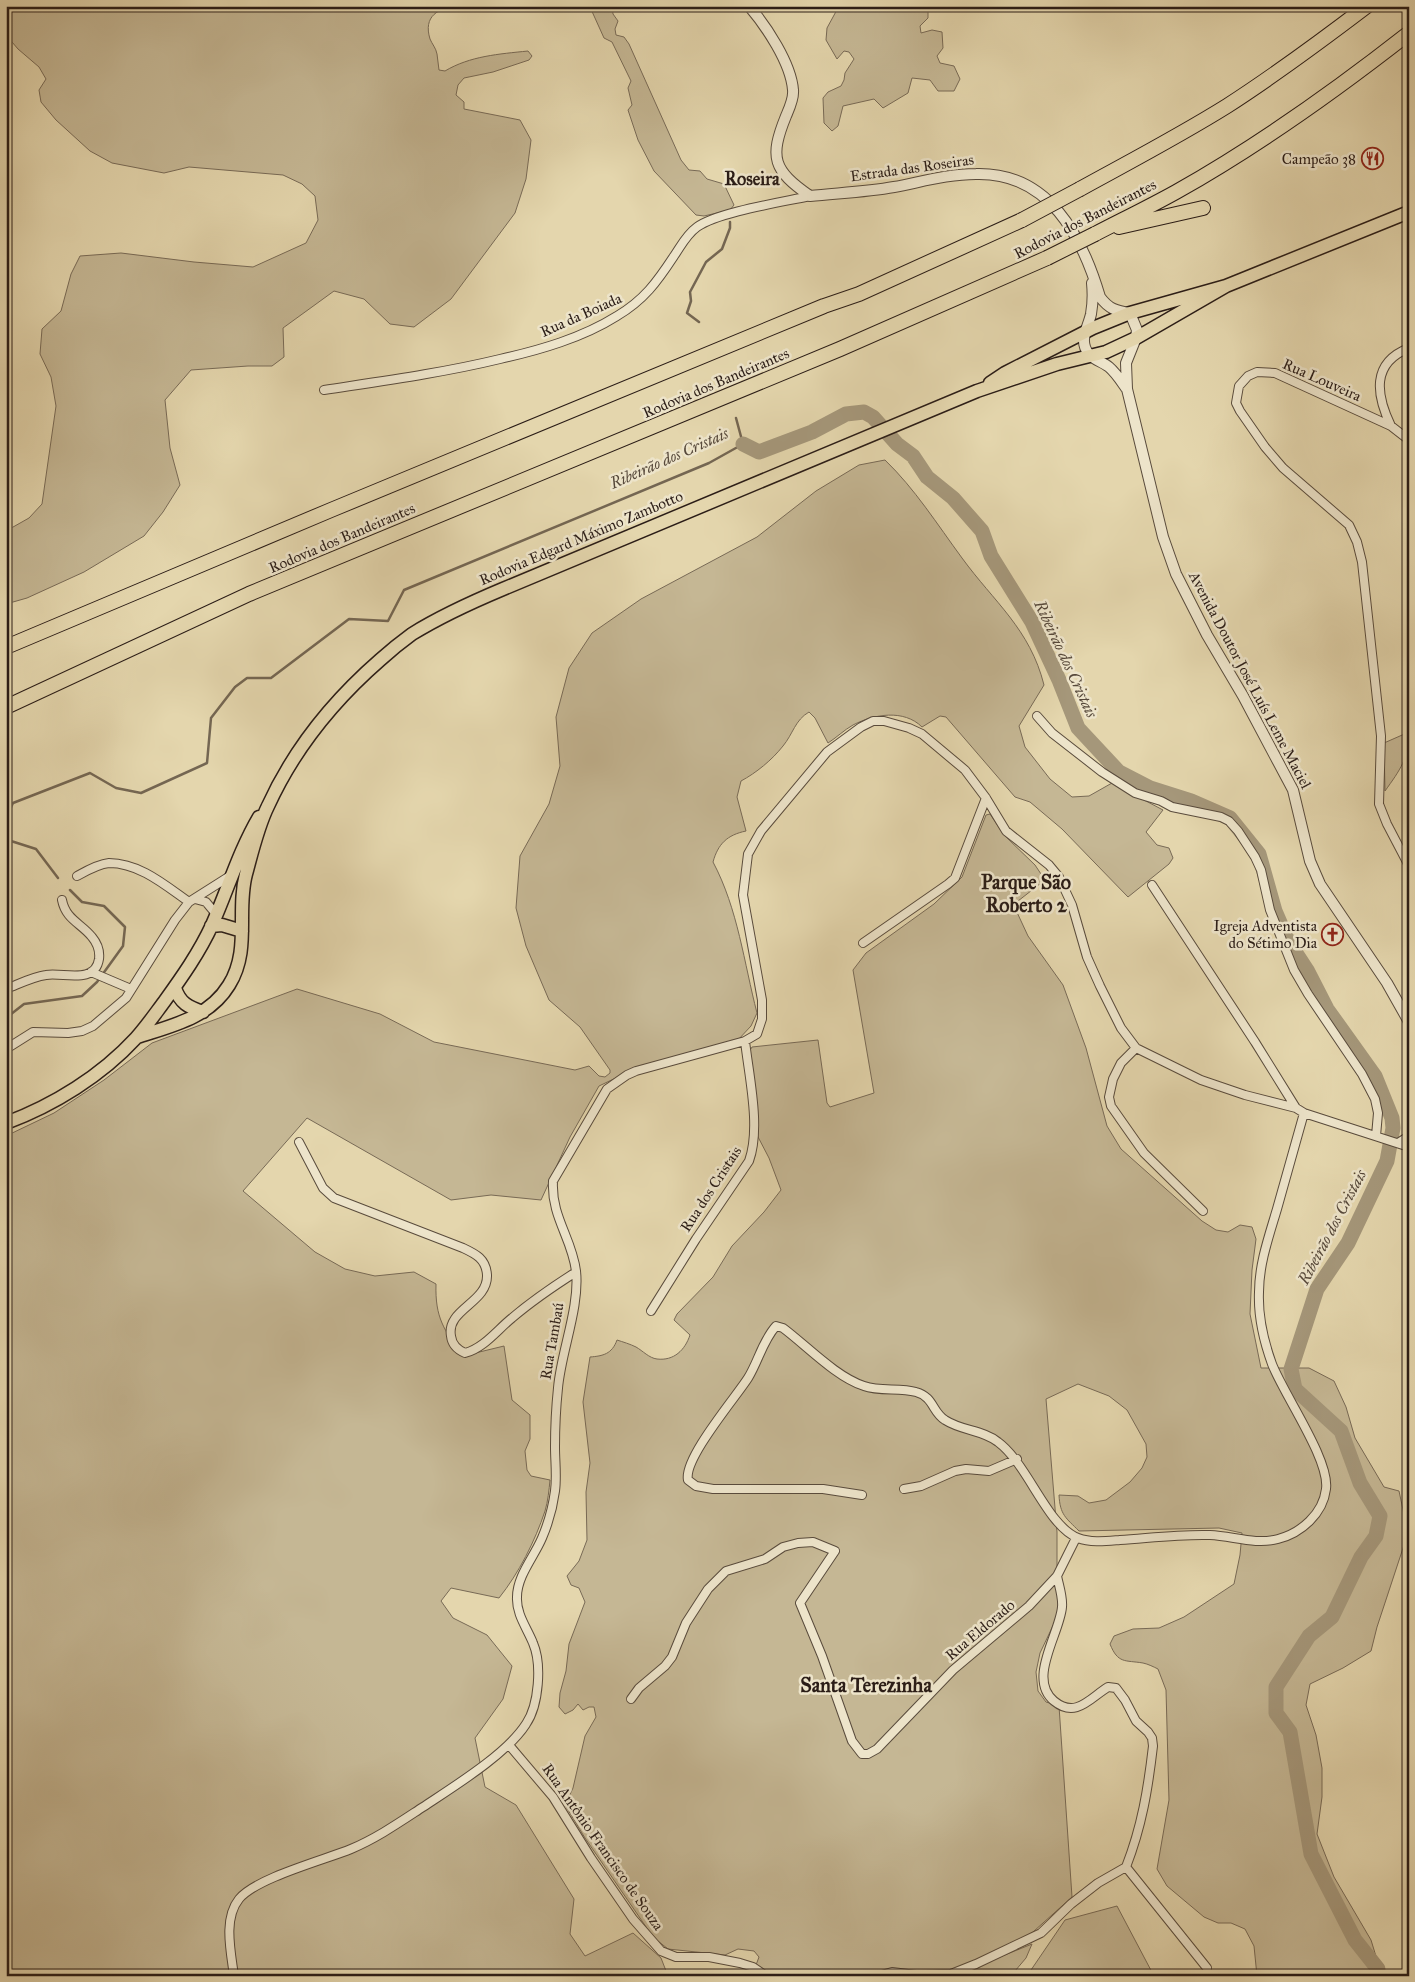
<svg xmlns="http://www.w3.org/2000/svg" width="1415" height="1982" viewBox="0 0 1415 1982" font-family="'IM FELL Great Primer',serif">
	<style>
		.green { fill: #c5b794; stroke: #786a56 }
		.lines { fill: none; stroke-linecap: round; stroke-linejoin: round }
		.stream { stroke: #746652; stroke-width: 2.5 }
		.river { stroke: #a5977a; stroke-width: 15 }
		.minor-casing { stroke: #594b3c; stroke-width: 10 }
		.tertiary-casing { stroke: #594b3c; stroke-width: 12 }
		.primary-casing { stroke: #2b1d17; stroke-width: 15 }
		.motorway-casing { stroke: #2b1d17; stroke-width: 16 }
		.minor { stroke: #ede4ca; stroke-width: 8 }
		.tertiary { stroke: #ede4ca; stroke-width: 10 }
		.primary { stroke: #e4d6ad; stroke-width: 12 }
		.motorway { stroke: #e4d6ad; stroke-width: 14 }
		.motorway-bridge-casing { stroke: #2b1d17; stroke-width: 16; stroke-linecap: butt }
		.motorway-bridge { stroke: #e4d6ad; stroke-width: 14 }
		.labels { text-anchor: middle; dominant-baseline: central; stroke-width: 5; stroke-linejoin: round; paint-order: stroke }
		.poi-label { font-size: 15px; fill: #2b1d17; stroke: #ede4ca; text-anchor: end }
		.street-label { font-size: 15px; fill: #2b1d17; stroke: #ede4ca }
		.water-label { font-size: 16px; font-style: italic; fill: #56483a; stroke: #ede4ca }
		.quarter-label { font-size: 18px; font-weight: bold; fill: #2b1d17; stroke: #ede4ca }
		.district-label { font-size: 20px; font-weight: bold; fill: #2b1d17; stroke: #ede4ca }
	</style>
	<rect width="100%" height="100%" fill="#e4d6ad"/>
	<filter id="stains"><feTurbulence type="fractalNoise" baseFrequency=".004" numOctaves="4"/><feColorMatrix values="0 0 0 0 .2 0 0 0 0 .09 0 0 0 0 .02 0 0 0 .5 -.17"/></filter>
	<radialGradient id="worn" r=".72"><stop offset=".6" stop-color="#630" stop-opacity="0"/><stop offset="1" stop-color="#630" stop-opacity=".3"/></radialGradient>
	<!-- green -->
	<path class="green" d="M6,6H458C438,8 423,16 430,39C432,44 436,48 437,54C438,59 438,65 439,70L445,71C470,56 499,54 528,51L532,56L529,60L493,72L464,78L458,85L456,95L464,102V109L520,120L531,140L526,179L515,213L451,299L414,327L390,324L364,299L334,291L283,328L284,357L272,366H248L191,370L165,400L170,448L180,485L163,512L144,536L84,572L27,598L6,604V531L29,518L42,504L56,406L51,377L40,354L42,329L61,311L71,274L80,256L121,253L194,262L253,267L306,243L318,220L315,196L302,184L283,175L189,167L164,173L112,163L90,151L56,120L41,102L39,90L46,79L39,67L18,49L6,35Z
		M554,6H612L613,14L618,21L615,29L616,35L624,37L629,44L681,160L689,170L700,171L707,179L724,184L734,205L730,210L704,216L696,215L654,171L638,140L628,110L632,105L628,88L631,81L612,42L604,38L590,7L567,11Z
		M839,6H928V18L920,26L921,33L932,30L942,32L943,48L937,56L940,63L954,66L960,79L954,91H938L930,80L912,78L908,93L883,108L874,99L843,106L838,126L832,131L824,123L823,98L828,92L841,86L844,80L845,73L854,59L849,52L844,51L837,59L826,40L827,28Z
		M885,460C915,489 937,524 962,558C994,602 1030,629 1044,685L1019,726L1025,747L1050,779L1072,797L1089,796L1112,783L1163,810L1146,832L1157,845L1169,848L1173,858L1169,864L1128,897L1062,829L1030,802L1015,797L946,717L940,716L922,727C904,709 874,714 853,725C844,730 836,738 828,743L815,718L809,712C795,720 793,734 783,746C772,760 756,773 741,781L737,797L746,831C727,835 718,844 713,862C738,909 744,963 757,1013L751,1026L737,1041L624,1074L599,1086L570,1137L541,1200L491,1195L451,1200L307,1118L243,1191L315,1252L345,1269L375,1276L414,1272L436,1284C435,1318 444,1330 463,1356L504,1346L512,1400L530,1415V1439L525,1451L527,1470L531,1476L550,1480C549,1490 548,1501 545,1511C535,1541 519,1573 499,1598L451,1588L441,1601L453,1618L487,1635L512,1666L503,1699L475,1738L485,1787L516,1805L574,1899L570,1934L585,1956L633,1933L661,1958L668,1976H6V1136L54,1113L104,1080L152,1043L297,989L380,1014L434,1042L575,1070L589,1066L599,1076L605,1077L610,1073V1070L580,1027L549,1000L526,946L516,908L520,856L549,804L560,766L556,717L569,668L592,633L641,599L757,537L816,491L859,465Z
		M1409,732C1409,758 1400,770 1385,791L1384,743Z
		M990,814L1004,835L1035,865L1045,880L1018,901L1015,908L1028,936L1063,985L1086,1048L1107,1126L1121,1149L1202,1221L1216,1230L1228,1232L1240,1225L1252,1227L1256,1239L1252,1270L1250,1314L1261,1368H1309L1334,1381L1346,1407L1355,1438L1384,1487L1399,1491L1408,1533L1377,1627L1371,1651L1343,1668L1310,1684L1306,1705L1316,1735L1322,1768V1797L1317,1834L1334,1877L1371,1940L1382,1976H1257L1254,1946L1245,1929L1231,1923H1218L1204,1917L1167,1886L1157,1869L1169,1800L1166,1690L1158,1669C1154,1667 1148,1664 1143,1663C1125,1660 1118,1664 1110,1644L1114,1636L1133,1629L1159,1628L1184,1617L1234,1584L1240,1555L1242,1533L1219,1528L1079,1531C1066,1518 1060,1515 1059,1495L1078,1496L1089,1503L1106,1500L1130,1482L1142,1468L1147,1457L1146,1444L1127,1410L1109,1396L1078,1384L1046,1399L1057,1532V1588L1060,1611L1040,1653L1036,1672L1038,1691L1046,1702L1059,1706L1072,1897L1024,1940L951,1971L895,1970L870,1976H770L756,1965L759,1957L754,1951L738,1949L725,1955L668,1949L653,1937L585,1838L565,1805L573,1788L585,1736L596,1717L594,1707H589L583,1710L578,1704L573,1710L565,1714L559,1707L560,1693L566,1671L569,1644L585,1602L579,1588L571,1585L567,1576L579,1561L587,1540L586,1492L590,1463L583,1402L590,1357C603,1356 612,1354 617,1340C623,1342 630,1344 636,1347C643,1351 649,1358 657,1359C674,1361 685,1350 690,1335L674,1320L677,1314L713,1277L732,1246L764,1212L781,1190L769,1158L757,1135L749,1052L752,1047L818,1040L827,1103L830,1107L874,1093L853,970L866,953L934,904L962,877L986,815Z
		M1117,1906L1154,1976H1024L1031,1970L1065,1920Z
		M1032,1944L1026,1958L1015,1971L1020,1976H889L955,1975Z"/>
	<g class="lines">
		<!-- stream -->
		<path class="stream" d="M699,322L687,313L691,301L690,292L706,262L722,249L730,228V222
			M6,818L13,803L90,773L116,788L141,793L207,763L211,718L235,687L247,678H271L349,619L388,621L404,590L709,463L743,444L736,418
			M6,833L11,841L36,849L58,878
			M6,1018L24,1004L82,996L97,982L123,946L125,927L104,906L82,902L70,890"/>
		<!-- river -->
		<path class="river" d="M743,444L759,452L812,432L846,414L864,412L873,417L897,444L913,456L927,477L953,498L982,531L991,556L1032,622L1059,680L1078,728L1119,772L1150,788L1191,801L1230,818L1259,854L1275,911L1288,941L1307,970L1327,1009L1375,1076L1392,1118L1393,1128L1387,1161L1348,1243L1317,1289L1291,1369L1295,1389L1341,1431L1360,1483L1380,1516L1376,1536L1361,1557L1332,1617L1309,1636L1276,1687V1713L1290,1732L1311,1854L1355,1940L1378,1969"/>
		<defs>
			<path id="minor" d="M324,390C383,381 442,373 500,359C540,350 582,338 617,316C644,300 657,282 674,256C681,246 686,235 697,227C718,212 783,202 810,196
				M1391,426C1376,395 1371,363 1409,348
				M1409,440L1391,426L1275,373L1257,372L1248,376L1239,386L1236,403L1240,411L1265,447L1283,468L1349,525L1357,542L1362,562L1381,736L1379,804L1387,824L1409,866
				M1037,716L1052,733L1102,772L1135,793L1161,801L1172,807L1221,817L1229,821L1238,831L1255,857L1261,870L1270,910L1294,970L1308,994L1362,1074L1375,1099L1378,1113L1376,1136
				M77,876C86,871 98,864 109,863C140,863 166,886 189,902
				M1152,885L1255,1042L1296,1108
				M195,899L206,902L216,914
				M863,943L948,884L955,878L986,798
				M91,972L131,989
				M6,989C19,984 32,977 46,975C63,972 95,985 99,959C100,951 97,943 92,937C81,923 66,920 62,900
				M1136,1048L1121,1063L1113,1079L1109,1097L1111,1106L1144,1153L1203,1211
				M6,1049L33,1032L68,1033L82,1031L93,1026L126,998L175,920L189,902L230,876
				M299,1142L323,1188L334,1198L463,1248C476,1254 486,1259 487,1275C488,1303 446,1309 451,1336C452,1345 458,1350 465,1353C484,1348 497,1330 512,1318C532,1301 554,1286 576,1272
				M1398,1143L1409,1136
				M651,1311L696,1239L749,1161C761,1128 749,1077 745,1041
				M904,1489L921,1486L955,1471L966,1469L989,1471L1017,1459
				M862,1495L823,1489H713L696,1486L688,1480C683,1459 736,1397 748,1378C758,1362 763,1340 776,1326L783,1328C806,1345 836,1377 864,1386C880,1392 900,1387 916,1392C934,1397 932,1412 945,1420C962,1431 983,1430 998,1442C1028,1464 1047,1526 1078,1538C1091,1543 1107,1541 1120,1540C1150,1538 1180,1534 1210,1535C1233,1536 1255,1545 1278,1539C1301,1533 1323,1514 1326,1489C1330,1460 1284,1395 1272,1364C1264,1342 1258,1315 1259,1292C1259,1264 1269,1236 1277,1209C1286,1177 1295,1145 1304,1113
				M1057,1576C1059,1586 1063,1597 1062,1607C1060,1633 1027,1679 1054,1701C1076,1719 1090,1698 1108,1687L1116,1688L1125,1700L1136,1721L1148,1732L1152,1738L1153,1746C1148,1789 1142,1826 1126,1867
				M631,1699L639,1688L665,1666L672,1657L686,1623L708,1589L726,1571L765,1559L783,1547L798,1543L813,1542L835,1551L800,1603L822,1656L852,1741L862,1754H868L877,1749L953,1670L1029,1606L1057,1576L1076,1538
				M509,1745L553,1797L591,1858L633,1919L661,1951L676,1957H709L740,1963L753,1967L766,1976
				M1126,1867L1207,1968
				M234,1976C231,1952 223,1919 239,1899C256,1878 324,1860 351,1849C377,1838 400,1822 423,1807C453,1787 507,1754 526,1724C539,1705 542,1664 533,1643C527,1628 516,1614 517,1597C517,1576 534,1557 542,1538C548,1524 553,1506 555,1491C557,1476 555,1462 555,1447C555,1427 556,1407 558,1388C561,1352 580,1307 576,1271C572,1238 551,1217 553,1181L607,1089L627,1075L636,1071L745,1041L757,1034L762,1019V1000L743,895L748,854L761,831L827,752L861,727L873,721H884L909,728L922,734L965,770L986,798L1006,831L1049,865L1059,877L1072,905L1087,957L1100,986L1121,1028L1136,1048L1201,1080L1245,1095L1296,1108L1304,1113L1409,1147
				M878,1976L892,1972L916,1975L951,1974L976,1964L1041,1933L1071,1904L1098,1883L1126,1867"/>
			<path id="tertiary" d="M749,6C766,26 791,63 793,90C794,99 789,109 786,116C769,158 773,170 810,196C838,193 866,192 894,187C921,182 948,174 976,174C1049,172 1082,236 1100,297C1109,309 1116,311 1130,313L1137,330L1136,338L1126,363L1127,389L1163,537L1176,574L1207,635L1243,696L1293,790L1310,861L1320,884L1387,983L1409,1022
				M1092,283C1093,293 1093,303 1091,314C1088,328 1078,341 1089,354C1094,360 1103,362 1109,367C1116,373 1121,381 1126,388"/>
			<path id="primary" d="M990,383L1005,373L1093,328L1130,313L1226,286L1409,212
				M211,926L222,925L242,931
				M175,988C180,1003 188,1007 203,1012
				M137,1037C171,1026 209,1018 229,985C251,950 236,911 246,874C252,852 258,826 268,806C294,749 333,701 380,660C390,651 401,642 412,634C441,616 472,602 503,589L977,391L1057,364L1106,352L1136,338L1226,286
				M6,1123C54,1105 101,1076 136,1038C146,1027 155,1014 164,1002C182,977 199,953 212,925C228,889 239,851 259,817"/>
			<path id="motorway" d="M1080,189C1129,162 1179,136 1227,106C1275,75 1321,41 1367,6
				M1119,227L1203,208
				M1095,234C1122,220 1149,207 1176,192C1258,146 1335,91 1409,33
				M6,647L331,510L824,306L859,294L1022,220
				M6,707L249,594L840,349L1047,258"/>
		</defs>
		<!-- minor casing -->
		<use href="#minor" class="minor-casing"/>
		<!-- tertiary casing -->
		<use href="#tertiary" class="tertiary-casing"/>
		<!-- primary casing -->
		<use href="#primary" class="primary-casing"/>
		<!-- motorway casing -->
		<use href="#motorway" class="motorway-casing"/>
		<!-- minor -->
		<use href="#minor" class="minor"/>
		<!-- tertiary -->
		<use href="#tertiary" class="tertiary"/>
		<!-- primary -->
		<use href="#primary" class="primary"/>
		<!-- motorway -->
		<use href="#motorway" class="motorway"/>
		<defs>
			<path id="motorway-bridge" d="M1022,220L1080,189
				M1047,258L1095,234"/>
		</defs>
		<!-- motorway-bridge casing -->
		<use href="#motorway-bridge" class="motorway-bridge-casing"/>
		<!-- motorway-bridge -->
		<use href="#motorway-bridge" class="motorway-bridge"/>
	</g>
	<!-- icons -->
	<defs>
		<symbol id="restaurant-ring" viewBox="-11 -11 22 22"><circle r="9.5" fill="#ede4ca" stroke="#8f2418" stroke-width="1.5"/><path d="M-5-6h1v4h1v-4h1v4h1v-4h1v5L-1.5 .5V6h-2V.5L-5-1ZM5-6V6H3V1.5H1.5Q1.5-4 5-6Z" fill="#8f2418"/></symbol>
		<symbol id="church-ring" viewBox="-11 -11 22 22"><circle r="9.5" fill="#ede4ca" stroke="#8f2418" stroke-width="1.5"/><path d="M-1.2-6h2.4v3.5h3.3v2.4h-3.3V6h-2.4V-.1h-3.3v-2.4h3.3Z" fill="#8f2418"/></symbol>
	</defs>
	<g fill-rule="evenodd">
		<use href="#restaurant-ring" x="1360" y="146" width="25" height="25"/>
		<use href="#church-ring" x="1320" y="922" width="25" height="25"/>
	</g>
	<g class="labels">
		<!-- poi labels -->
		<g class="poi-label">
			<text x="1356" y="159">Campeão 38</text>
			<text x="1317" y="926">Igreja Adventista<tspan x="1317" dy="17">do Sétimo Dia</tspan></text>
		</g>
		<!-- street labels -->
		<g class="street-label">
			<text transform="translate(912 168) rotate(-8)">Estrada das Roseiras</text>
			<text transform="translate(1085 219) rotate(-27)">Rodovia dos Bandeirantes</text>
			<text transform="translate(581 315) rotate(-24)">Rua da Boiada</text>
			<text transform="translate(1322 380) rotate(24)">Rua Louveira</text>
			<text transform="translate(716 383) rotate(-23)">Rodovia dos Bandeirantes</text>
			<text transform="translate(342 538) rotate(-23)">Rodovia dos Bandeirantes</text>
			<text transform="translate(581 538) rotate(-23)">Rodovia Edgard Máximo Zambotto</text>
			<text transform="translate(1250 680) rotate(62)">Avenida Doutor José Luís Leme Maciel</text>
			<text transform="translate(711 1189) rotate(-57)">Rua dos Cristais</text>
			<text transform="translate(552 1341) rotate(-80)">Rua Tambaú</text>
			<text transform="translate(980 1630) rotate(-40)">Rua Eldorado</text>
			<text transform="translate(603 1847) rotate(55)">Rua Antônio Francisco de Souza</text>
		</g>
		<!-- water labels -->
		<g class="water-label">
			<text transform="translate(669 458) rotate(-24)">Ribeirão dos Cristais</text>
			<text transform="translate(1066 659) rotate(65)">Ribeirão dos Cristais</text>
			<text transform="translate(1332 1227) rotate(-62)">Ribeirão dos Cristais</text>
		</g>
		<!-- quarter labels -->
		<g class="quarter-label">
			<text x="752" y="179">Roseira</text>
		</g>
		<!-- district labels -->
		<g class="district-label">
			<text x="1026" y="882">Parque São<tspan x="1026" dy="23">Roberto 2</tspan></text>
			<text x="866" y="1685">Santa Terezinha</text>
		</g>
	</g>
	<!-- margin -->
	<rect width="1415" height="1982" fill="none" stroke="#e4d6ad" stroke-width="25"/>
	<rect x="8" y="8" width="1400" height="1967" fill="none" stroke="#2b1d17" stroke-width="2.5"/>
	<rect x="12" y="12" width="1390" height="1957" fill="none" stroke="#2b1d17"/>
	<rect width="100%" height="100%" filter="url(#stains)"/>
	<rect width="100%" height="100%" fill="url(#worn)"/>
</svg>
